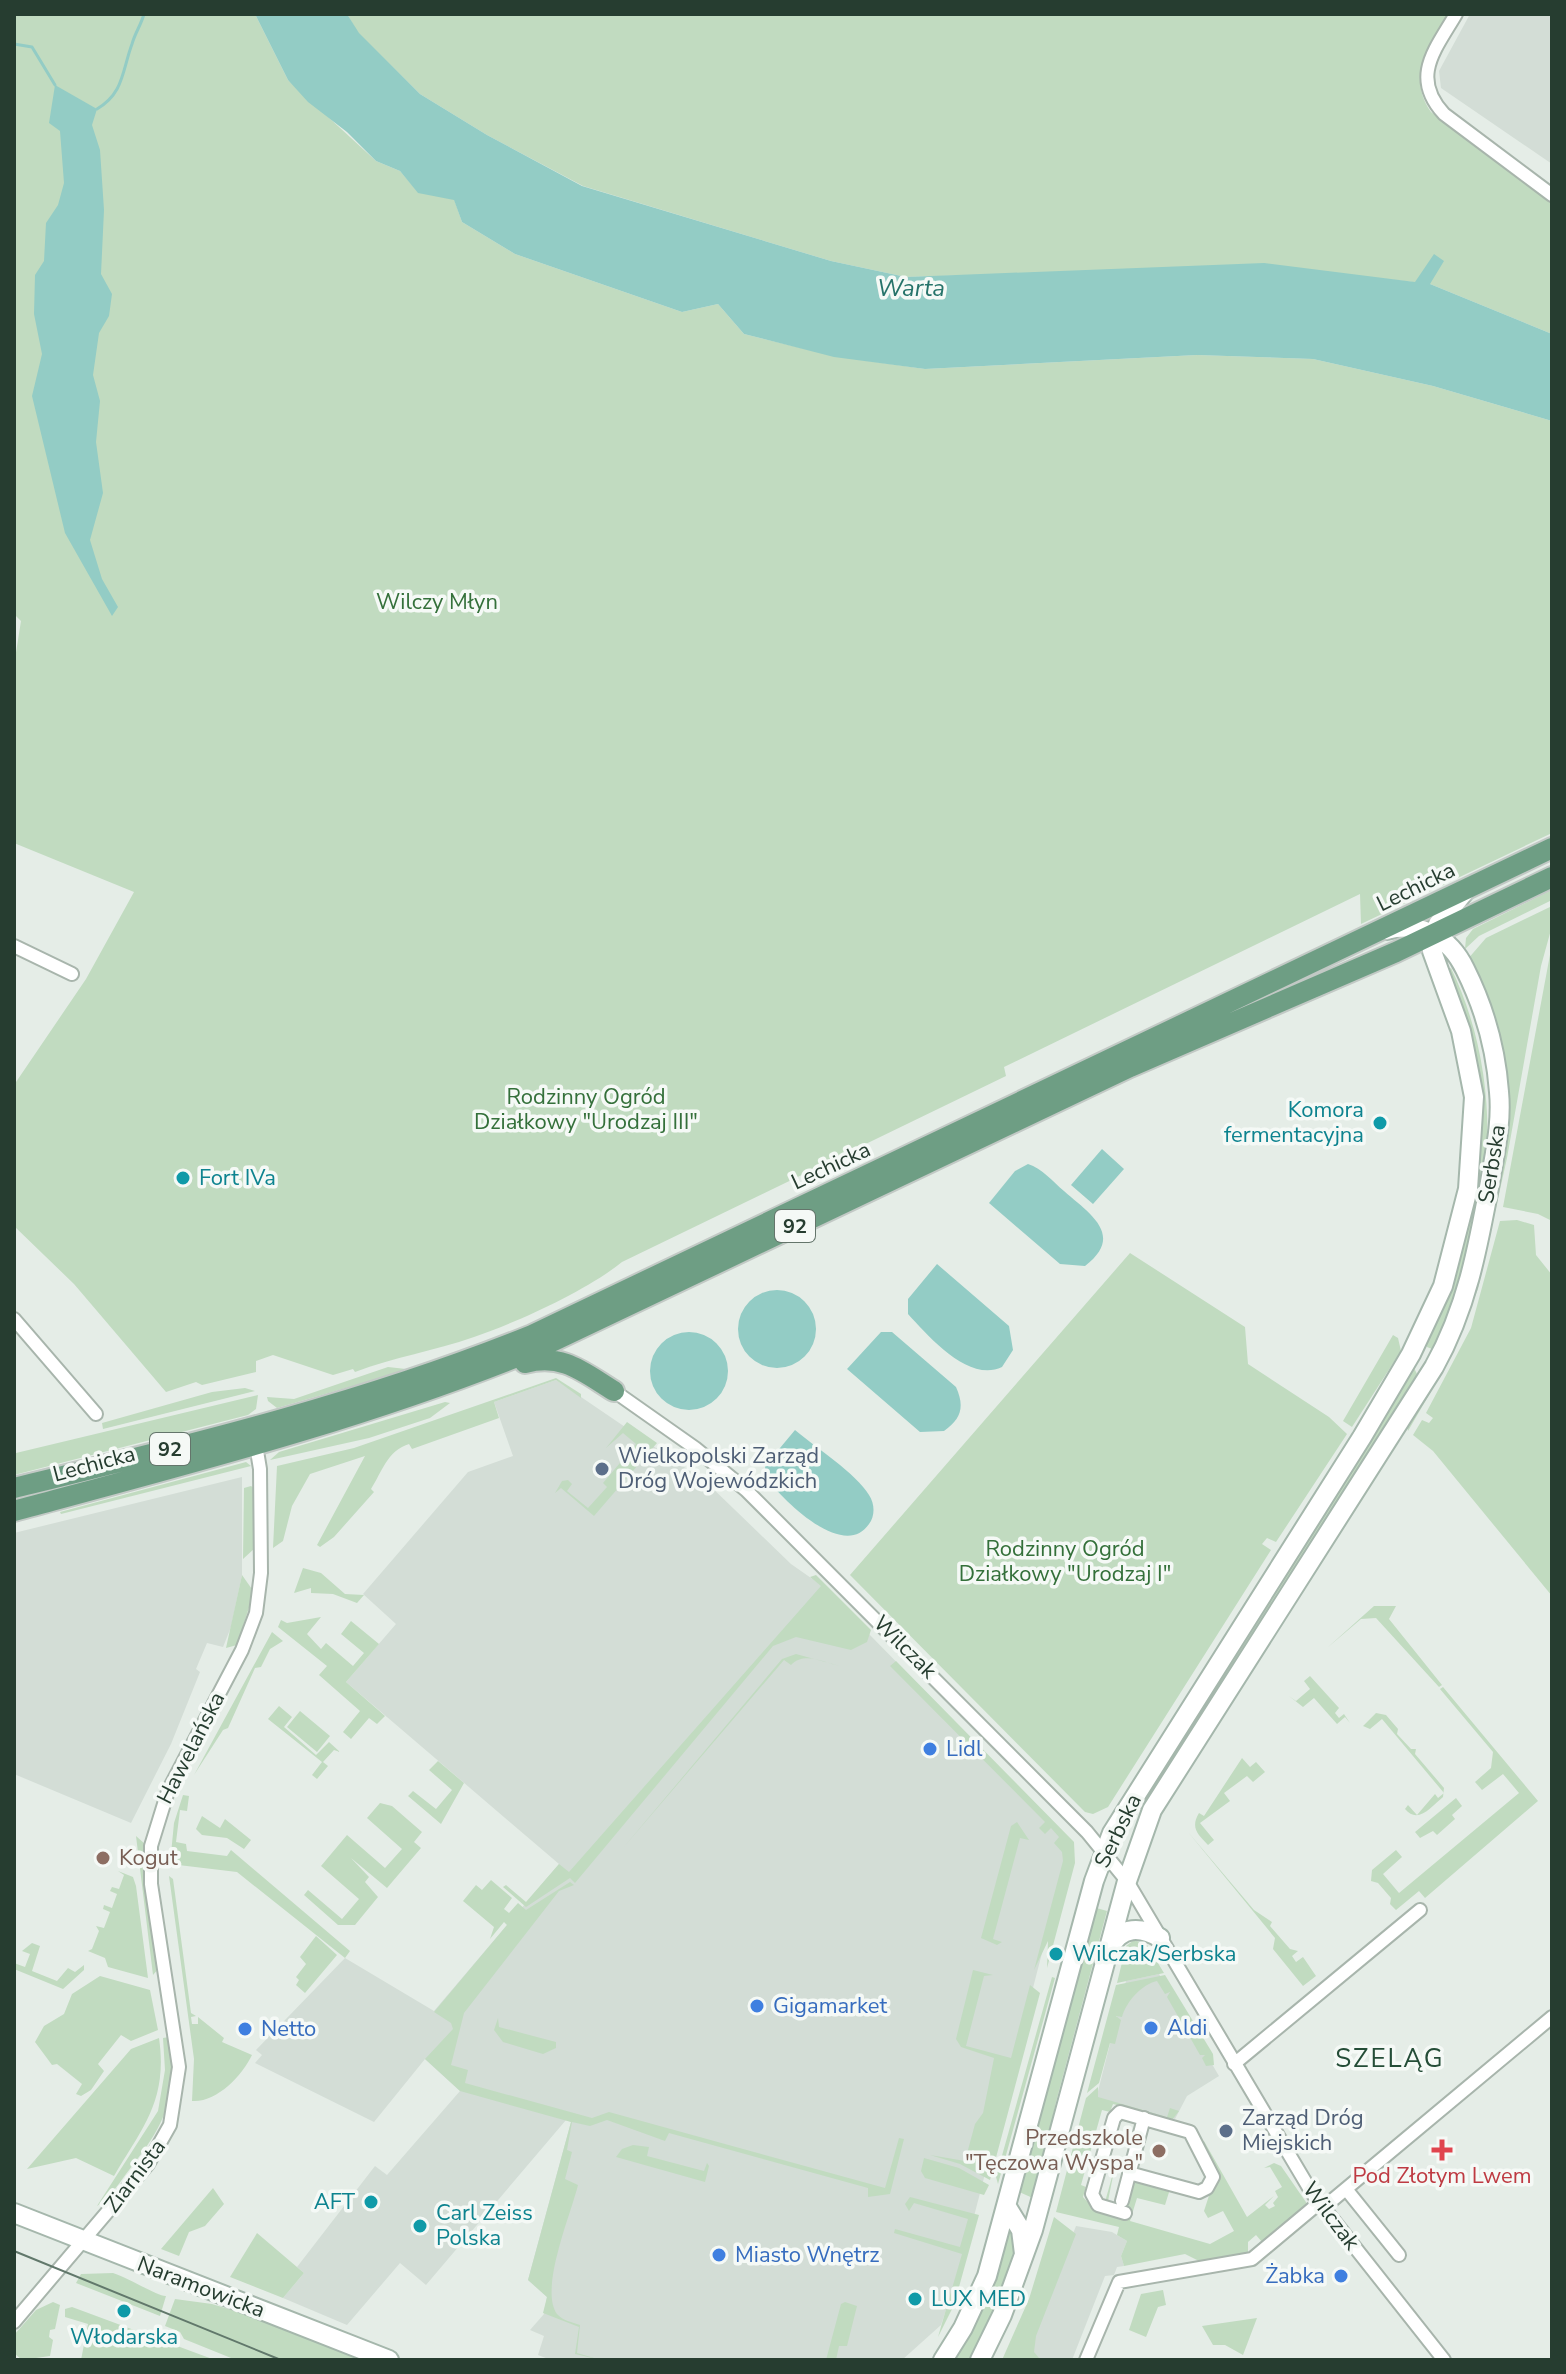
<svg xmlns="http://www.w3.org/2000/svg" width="1566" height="2374" viewBox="0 0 1566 2374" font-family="'Nunito Sans',sans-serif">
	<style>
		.built { fill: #d3ddd6 }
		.green { fill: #c1dbc0 }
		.water { fill: #93ccc5 }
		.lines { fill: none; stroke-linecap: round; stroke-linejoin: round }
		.stream { stroke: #93ccc5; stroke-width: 3 }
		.street-casing { stroke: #a8b5ac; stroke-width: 16 }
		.secondary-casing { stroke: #a5b7ac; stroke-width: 22 }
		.primary-casing { stroke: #c2c9c5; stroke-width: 24 }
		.street { stroke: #fff; stroke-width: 12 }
		.secondary { stroke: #fff; stroke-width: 18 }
		.primary { stroke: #6e9e84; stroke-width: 20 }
		.tram { stroke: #61786b; stroke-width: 2 }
		.culture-dot { fill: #0f9aa8; stroke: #f5f9f6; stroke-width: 3 }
		.service-dot { fill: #5c6f8a; stroke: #f5f9f6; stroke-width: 3 }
		.shop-dot { fill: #3f7fe0; stroke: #f5f9f6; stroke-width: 3 }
		.education-dot { fill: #8d6e63; stroke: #f5f9f6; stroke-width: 3 }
		.health-dot { fill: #e0444e; stroke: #f5f9f6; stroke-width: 3 }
		.labels { text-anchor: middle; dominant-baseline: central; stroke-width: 7; stroke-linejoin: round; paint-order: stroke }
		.shield { fill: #f5f9f6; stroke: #64756b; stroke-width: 2 }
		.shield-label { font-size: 20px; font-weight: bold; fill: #263d30 }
		.park-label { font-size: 22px; fill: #34703a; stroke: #f5f9f6 }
		.street-label { font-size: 22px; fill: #263d30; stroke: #f5f9f6 }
		.culture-label { font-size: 22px; fill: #0d838f; stroke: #f5f9f6; text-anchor: start }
		.service-label { font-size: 22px; fill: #4e5e75; stroke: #f5f9f6; text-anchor: start }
		.shop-label { font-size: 22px; fill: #366cbe; stroke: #f5f9f6; text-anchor: start }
		.education-label { font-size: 22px; fill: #785e54; stroke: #f5f9f6; text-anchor: start }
		.health-label { font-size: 22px; fill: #be3a42; stroke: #f5f9f6 }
		.water-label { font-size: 24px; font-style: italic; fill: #26736a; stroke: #f5f9f6 }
		.quarter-label { font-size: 26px; letter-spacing: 2px; fill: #244d37; stroke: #f5f9f6 }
	</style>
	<rect width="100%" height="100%" fill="#e5ede7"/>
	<!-- built -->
	<path class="built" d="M1470,14H1552V164L1441,88L1439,71Z
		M556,1380L706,1482L791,1564L821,1585L1062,1831L1065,1864L964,2255L941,2325L902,2360H551L538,2355L544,2336L530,2330L544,2314L547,2297L528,2280L571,2122L566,2120L426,2285L400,2263L347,2325L283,2298L304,2273L297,2267L375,2166L387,2175L460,2091L425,2059L374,2122L255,2063L262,2055L256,2050L345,1958L434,2011L559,1864L346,1682L396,1624L363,1594L468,1472L513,1456L494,1402Z
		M242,1477V1575L231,1627L223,1647L207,1643L196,1669L200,1672L171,1744L131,1823L14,1774V1533Z
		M1159,1974L1219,2076L1187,2096L1175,2119L1096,2099L1126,1981Z
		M1076,2226L1112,2232L1127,2241L1121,2256L1124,2266L1117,2267L1114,2275L1105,2276L1072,2360H1031L1033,2336Z"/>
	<!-- green -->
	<path class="green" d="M14,14H255L288,80L376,161L400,171L418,192L454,199L462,222L515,254L682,312L718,304L744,334L834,356L925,369L1197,355L1313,359L1433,386L1552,421V833L1361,924L1360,894L1004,1067L1006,1076L622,1262C586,1291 518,1322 474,1337C434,1351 394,1357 355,1372L353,1369L333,1375L273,1355L256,1361V1372L202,1385L196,1382L166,1392L74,1284L14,1226V1085L86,979L134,892L14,843V665L21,621L14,614Z
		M347,14H1449C1430,48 1406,76 1431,112L1552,203V334L1430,284L1342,274L1082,272L906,277L831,261L583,186L487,135L420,94L358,33Z
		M1552,890V900L1479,936L1465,949L1466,938L1473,929Z
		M1552,906V926L1541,966L1507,1158L1478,1289L1451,1357L1408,1431L1407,1425L1440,1368L1502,1145L1467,960L1486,938Z
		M1552,944V1221L1538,1214L1503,1207Z
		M1451,968C1501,1072 1497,1194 1455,1300C1449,1314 1443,1340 1432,1349L1427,1347L1425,1341C1444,1279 1489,1178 1480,1115C1473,1067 1455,1018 1444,971Z
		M1517,1220L1534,1225L1536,1255L1552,1275V1596L1433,1451L1413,1435L1422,1420L1429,1423L1433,1418L1426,1413L1471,1328L1500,1221Z
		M1130,1253L1245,1327L1248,1364L1329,1417L1347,1434L1276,1542L1267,1538L1262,1544L1271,1550L1108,1807L1093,1814L1085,1812L850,1575Z
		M1393,1335L1398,1338L1401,1351L1352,1427L1343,1421Z
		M473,1351L277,1408L268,1401L267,1397L294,1399L388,1367L406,1369Z
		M1413,1366L1417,1374C1326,1516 1239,1660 1147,1802L1144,1800Z
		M556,1378L581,1394V1398L556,1380L494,1402L499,1418L412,1449L409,1444C387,1451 382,1472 371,1489L374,1492L334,1537L320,1547L317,1545L365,1456L310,1474L292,1506L283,1541L273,1548L277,1466L354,1448Z
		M245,1388L255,1391L103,1429L102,1423L212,1392Z
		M258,1395L256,1409L248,1415L14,1475L16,1453Z
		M445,1402L450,1403L430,1418L369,1438L270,1460L279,1452Z
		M627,1422L657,1443L594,1516L561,1488L555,1493L562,1481L568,1480L572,1484L567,1491L588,1508L607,1487L603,1483L636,1444L623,1433L606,1448Z
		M246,1462L251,1466L61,1514L60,1512Z
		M251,1486L255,1489V1548L243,1559L244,1488Z
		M303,1568L321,1573L345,1594L364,1595L357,1603L333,1594L311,1593V1588L294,1593Z
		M242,1575L254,1592L237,1645L226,1648Z
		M816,1575L871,1630L867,1642L851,1650L796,1637L773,1646L575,1883L570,1878L526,1907L503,1887L506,1885L526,1902L559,1864L569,1872L821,1586L810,1577Z
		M1374,1606H1396L1389,1619L1442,1685L1439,1687L1376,1618L1361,1619L1327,1648Z
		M321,1617L307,1634L321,1649L326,1643L353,1666L364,1653L341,1634L351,1621L379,1644L346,1682L385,1716L377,1724L369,1718L351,1739L343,1732L360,1711L319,1675L327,1666L278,1627L281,1620L287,1623Z
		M272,1632L283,1641L270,1649L261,1667L255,1668L228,1728L223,1730L194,1775Z
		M796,1654L840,1666C824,1663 805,1651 791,1665L784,1660L623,1848L782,1659Z
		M896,1661L1074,1842L1075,1863L1047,1968L1048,1941L1034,1970L1063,1861L1062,1852L1054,1843L1059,1837L1051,1828L1045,1834L1039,1828L1045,1822L890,1666Z
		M1310,1676L1339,1708L1335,1713L1339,1718L1344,1714L1350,1723L1345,1717L1337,1724L1314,1698L1303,1707L1289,1696L1296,1701L1310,1689L1304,1681Z
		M1443,1687L1538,1801L1425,1898L1419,1891L1396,1910L1390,1904L1391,1898L1378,1883L1371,1881L1372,1870L1396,1850L1402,1857L1383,1874L1399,1893L1519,1793L1503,1774L1482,1790L1475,1782L1491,1768L1493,1752L1440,1689Z
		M279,1706L292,1717L284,1727L316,1755L329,1742L340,1752L334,1750L323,1762L328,1766L317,1779L312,1775L322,1762L268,1719Z
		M300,1711L330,1736L317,1752L287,1727Z
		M1376,1713L1386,1715L1398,1729L1397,1734L1411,1749H1416L1415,1754L1444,1788L1443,1797C1432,1806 1418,1825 1405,1809L1408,1805L1417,1815L1435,1794L1438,1798L1444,1793L1382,1719L1370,1729L1363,1726Z
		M1242,1758L1250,1767L1256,1762L1265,1772L1253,1782L1247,1776L1224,1793L1230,1801L1200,1823L1214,1840L1208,1845C1198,1834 1190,1828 1199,1813L1204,1816Z
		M438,1761L464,1783L441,1824L408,1796L413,1791L436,1809L452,1790L429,1770Z
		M183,1795L189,1796L187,1811L180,1810L176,1842L186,1844L187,1851L227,1856L231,1850L350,1951L345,1958L237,1872L170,1864L174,1823Z
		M1456,1798L1462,1806L1452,1815L1455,1819L1437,1835L1433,1831L1420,1838L1415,1832Z
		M380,1803L392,1806L422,1832L414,1842L421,1848L387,1888L351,1858L369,1877L365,1882L378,1897L355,1925H338L304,1895L308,1890L342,1919L359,1899L321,1866L347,1835L385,1868L402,1849L367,1818Z
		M202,1816L220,1828L225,1819L251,1840L244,1849L227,1838L202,1835L196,1829Z
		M1017,1822L1029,1840L1020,1838L993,1939L1002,1942L997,1945L981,1938L1011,1826Z
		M1188,1832L1254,1910L1272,1922L1270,1926L1290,1949L1298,1951L1292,1956L1296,1962L1303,1957L1316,1976L1303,1986L1273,1949L1275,1938Z
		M136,1836L145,1844V1885L159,1968L153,1975Z
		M118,1871L133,1877L136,1886L148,1978L108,1967L105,1958L88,1951L92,1949L99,1931L96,1926L104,1928L110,1912L103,1909L104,1905L112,1908L117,1894L110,1891L112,1887L119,1889L124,1875Z
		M169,1876L173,1879L191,2013L196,2016L191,2017L192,2024H198V2017L224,2038L222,2042L252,2055C242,2076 216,2103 192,2101L194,2059Z
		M491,1880L512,1898L504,1909L509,1913L518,1903L526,1910L570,1882L574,1885L559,1891L464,2013L451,2065L468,2070L465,2083L592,2118L609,2112L885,2188L899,2138L904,2139L890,2194L868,2197V2188L669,2133L665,2141L607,2120L590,2126L572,2122L567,2150L572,2152L565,2179L578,2185C571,2214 539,2289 557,2314C563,2321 572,2322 580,2325L577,2353L601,2360L575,2354L579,2327L543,2313L547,2297L528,2280L571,2122L460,2091L425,2059L453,2029L451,2023L434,2012L507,1925L504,1922L490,1939L494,1927L463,1901L476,1885L482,1890Z
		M1093,1907L1107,1911L1056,2102L1035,2199L1017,2191Z
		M316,1936L337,1955L305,1993L296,1985L299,1980L296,1977L306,1964L300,1957Z
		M1134,1940L1147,1945L1164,1973L1117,1983L1126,1946Z
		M32,1943L40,1946L32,1971L57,1981L68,1968L75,1972L84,1965V1970L63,1989L14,1969V1963L25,1967L30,1954L22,1951Z
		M973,1970L993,1975L984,1976L966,2046L1011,2058L1030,1985L1040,1993L990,2180L960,2164L930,2155L965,2161L975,2124L983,2113L994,2058L961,2047L956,2039Z
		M1165,1975L1213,2054L1214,2065L1206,2066L1202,2058L1205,2055H1200L1167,1997L1170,1992L1165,1994L1157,1981C1142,1984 1126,2002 1122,2017L1116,2016L1121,2020L1115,2044L1110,2043L1099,2083L1087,2093L1116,1985Z
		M100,1976L150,1990L158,2030L131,2041L121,2035L98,2064L104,2071L91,2090L81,2096L76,2094L82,2084L57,2064L52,2065L35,2042L44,2026L64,2014L72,1994Z
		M1052,1977L1055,1978L998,2184L996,2177Z
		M498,2018L499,2027L556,2042V2048L543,2054L503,2042L494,2030Z
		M169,2037C178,2100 165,2125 126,2174C118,2185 109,2199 97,2206L158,2111L165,2070L163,2038Z
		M159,2038C168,2100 143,2127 114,2176L76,2158L27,2169L131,2049Z
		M1098,2087V2097L1167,2117L1170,2108L1179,2111L1172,2120L1113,2104L1110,2112L1102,2110L1081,2185L1086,2187L1083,2197L1094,2209L1126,2218L1129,2208L1105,2202L1115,2166L1108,2201L1126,2205L1132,2184L1139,2181L1170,2189L1165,2205L1137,2198L1130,2221L1210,2244L1234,2231L1223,2211L1208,2218L1204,2211L1217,2171L1201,2143L1204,2141L1247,2217L1274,2196L1265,2205L1269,2209L1275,2206L1273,2203L1278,2197L1275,2191L1282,2187L1270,2167L1264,2168L1274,2163L1281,2166L1308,2205L1267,2241L1262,2242L1256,2235L1248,2242V2255L1201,2262L1185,2254L1124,2266L1121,2256L1127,2241L1117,2235L1119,2227L1056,2212L1086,2098Z
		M633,2145L649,2147L647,2156L704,2171L707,2163L709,2166L705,2182L616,2157L622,2149Z
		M924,2158L959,2168L989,2185L984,2195L925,2178L921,2171Z
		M213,2188L224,2204L205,2226L189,2232L179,2256L161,2249Z
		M910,2197L979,2215L954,2305L938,2337L962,2254L894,2233L895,2229L960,2247L968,2219L914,2203L909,2211L905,2204Z
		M1054,2217L1076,2234L1036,2336L1034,2352L1039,2358L1002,2360L1029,2299Z
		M1009,2222L1017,2241L998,2302L970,2360H950Z
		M257,2233L304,2273L283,2298L230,2277Z
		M113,2273C129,2278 159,2297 166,2296L160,2316L76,2283L81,2274Z
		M1163,2290L1166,2305L1158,2307L1146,2337L1129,2330L1141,2294Z
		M175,2299L212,2304L275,2323L369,2360H236L184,2339L180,2332L165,2326Z
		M53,2302L60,2305L55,2329L50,2330L49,2337L53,2340L50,2356L22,2360L14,2353V2335L36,2310Z
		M845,2302L857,2306L847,2346H839L836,2360H826L841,2304Z
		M72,2307L215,2360H81L88,2324L65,2317V2309Z
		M1257,2318L1243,2355L1225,2345H1213L1202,2326Z"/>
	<!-- water -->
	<path class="water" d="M255,14H347L359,33L420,94L487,135L582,186L831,261L906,277L1264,263L1415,282L1434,254L1444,261L1430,284L1552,334V421L1433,386L1313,359L1197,355L925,369L834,357L744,334L718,304L682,312L515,254L462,222L454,200L418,193L400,171L376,161L347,132L308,102L288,80Z
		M55,85L97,109L92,125L100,150L104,210L101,274L112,294L109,316L99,333L93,375L100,401L96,442L103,493L90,540L102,579L118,607L112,616L65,533L32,396L42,354L34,314L35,275L44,261L46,223L58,205L64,183L60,131L49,123Z
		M1102,1149L1124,1169L1093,1204L1071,1185Z
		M1028,1164C1042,1168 1053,1182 1064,1191C1090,1214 1125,1235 1085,1266L1060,1264L989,1203L1015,1171Z
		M937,1264L1009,1326L1013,1350L1002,1367C969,1383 929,1337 908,1314V1299Z
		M738 1329a39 39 0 1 1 78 0a39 39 0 1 1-78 0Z
		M650 1371a39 39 0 1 1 78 0a39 39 0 1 1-78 0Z
		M881,1332H892L956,1387C965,1407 961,1419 944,1431L920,1432L847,1369Z
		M795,1430C815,1447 857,1474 869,1495C875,1504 875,1516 869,1524C844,1561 782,1500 766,1477L765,1466Z"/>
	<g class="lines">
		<!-- stream -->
		<path class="stream" d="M14,44L32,47L55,85
			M97,109C124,93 122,71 132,44C135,33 141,25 144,14"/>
		<defs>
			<path id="street" d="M1456,14C1435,50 1410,77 1444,114L1552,195
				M14,946L72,974
				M14,1319L96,1414
				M614,1391L695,1448L746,1490L1087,1832L1127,1881L1312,2193L1444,2360
				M1234,2064L1420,1910
				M1346,2189L1399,2255
				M1122,2201L1144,2118
				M1323,2208L1552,2017
				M1125,2213L1098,2205L1092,2194L1114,2118L1120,2112L1190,2132L1213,2177L1207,2188L1199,2192L1129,2173
				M14,2322L148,2164L170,2125L179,2067L151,1884V1846L168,1791L242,1650L256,1613L261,1573L260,1469L256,1445
				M1086,2360L1119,2282L1252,2259L1319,2203"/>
			<path id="secondary" d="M1110,1948C1121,1925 1142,1927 1160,1938
				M1007,2207L1021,2230L1024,2254
				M14,2213L389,2360
				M943,2360L963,2328L987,2276L1094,1881L1112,1833L1362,1437L1411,1354L1443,1286L1468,1189L1474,1097L1461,1031L1432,951L1438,924L1466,890
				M980,2360L1002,2315L1033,2230L1127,1881L1152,1810L1434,1367C1467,1308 1478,1247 1490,1182C1495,1152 1502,1122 1499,1092C1496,1050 1484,1007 1465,969C1450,938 1422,921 1386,930"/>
			<path id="primary" d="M525,1363C563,1353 583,1372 614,1391
				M14,1488C189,1445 364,1403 532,1335L1552,848
				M14,1511C192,1463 369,1418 539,1348L1130,1067L1396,952L1552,877"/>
		</defs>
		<!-- street casing -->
		<use href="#street" class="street-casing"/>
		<!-- secondary casing -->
		<use href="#secondary" class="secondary-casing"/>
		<!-- primary casing -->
		<use href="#primary" class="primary-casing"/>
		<!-- street -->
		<use href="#street" class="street"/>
		<!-- secondary -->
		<use href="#secondary" class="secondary"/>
		<!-- primary -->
		<use href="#primary" class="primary"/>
		<!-- tram -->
		<path class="tram" d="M14,2251L281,2360"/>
	</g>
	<!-- markers -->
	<g class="culture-dot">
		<circle cx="1380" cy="1123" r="8"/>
		<circle cx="183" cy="1178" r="8"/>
		<circle cx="1056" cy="1954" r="8"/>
		<circle cx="371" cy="2202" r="8"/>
		<circle cx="420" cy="2226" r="8"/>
		<circle cx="915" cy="2299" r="8"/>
		<circle cx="124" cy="2311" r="8"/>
	</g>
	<g class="service-dot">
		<circle cx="602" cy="1469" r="8"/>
		<circle cx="1226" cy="2131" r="8"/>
	</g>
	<g class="shop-dot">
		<circle cx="930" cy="1749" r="8"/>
		<circle cx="757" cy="2006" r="8"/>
		<circle cx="1151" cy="2028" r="8"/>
		<circle cx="245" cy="2029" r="8"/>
		<circle cx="719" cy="2255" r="8"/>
		<circle cx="1341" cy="2276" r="8"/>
	</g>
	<g class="education-dot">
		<circle cx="103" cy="1858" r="8"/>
		<circle cx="1159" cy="2151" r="8"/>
	</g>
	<path class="health-dot" d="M1438 2138h8v8h8v8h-8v8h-8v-8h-8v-8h8z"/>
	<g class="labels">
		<!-- shield labels -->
		<g class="shield">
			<rect x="775" y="1210" width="40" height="32" rx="6"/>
			<rect x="150" y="1433" width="40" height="32" rx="6"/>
		</g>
		<g class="shield-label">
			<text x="795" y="1226">92</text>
			<text x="170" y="1449">92</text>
		</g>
		<!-- park labels -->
		<g class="park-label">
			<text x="437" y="602">Wilczy Młyn</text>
			<text x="586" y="1097">Rodzinny Ogród<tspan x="586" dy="25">Działkowy "Urodzaj III"</tspan></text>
			<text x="1065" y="1549">Rodzinny Ogród<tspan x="1065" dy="25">Działkowy "Urodzaj I"</tspan></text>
		</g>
		<!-- street labels -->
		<g class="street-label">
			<text transform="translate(1416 887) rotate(-26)">Lechicka</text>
			<text transform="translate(1492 1164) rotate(-81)">Serbska</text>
			<text transform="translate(831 1166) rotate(-25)">Lechicka</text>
			<text transform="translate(94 1464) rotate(-15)">Lechicka</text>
			<text transform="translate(905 1647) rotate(45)">Wilczak</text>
			<text transform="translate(191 1748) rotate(-63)">Hawelańska</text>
			<text transform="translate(1118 1831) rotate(-64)">Serbska</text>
			<text transform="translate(135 2176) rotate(-53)">Ziarnista</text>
			<text transform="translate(1331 2216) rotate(53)">Wilczak</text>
			<text transform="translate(201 2287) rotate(21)">Naramowicka</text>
		</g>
		<!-- culture labels -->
		<g class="culture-label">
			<text x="1364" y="1110" text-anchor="end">Komora<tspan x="1364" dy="25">fermentacyjna</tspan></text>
			<text x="199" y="1178">Fort IVa</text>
			<text x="1072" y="1954">Wilczak/Serbska</text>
			<text x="355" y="2202" text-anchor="end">AFT</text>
			<text x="436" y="2213">Carl Zeiss<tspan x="436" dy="25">Polska</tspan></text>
			<text x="931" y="2299">LUX MED</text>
			<text x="124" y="2337" text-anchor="middle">Włodarska</text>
		</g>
		<!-- service labels -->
		<g class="service-label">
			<text x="618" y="1456">Wielkopolski Zarząd<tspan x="618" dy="25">Dróg Wojewódzkich</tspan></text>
			<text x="1242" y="2118">Zarząd Dróg<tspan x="1242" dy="25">Miejskich</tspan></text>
		</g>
		<!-- shop labels -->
		<g class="shop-label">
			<text x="946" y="1749">Lidl</text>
			<text x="773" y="2006">Gigamarket</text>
			<text x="1167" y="2028">Aldi</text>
			<text x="261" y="2029">Netto</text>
			<text x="735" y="2255">Miasto Wnętrz</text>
			<text x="1325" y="2276" text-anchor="end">Żabka</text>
		</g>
		<!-- education labels -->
		<g class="education-label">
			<text x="119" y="1858">Kogut</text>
			<text x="1143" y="2138" text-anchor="end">Przedszkole<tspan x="1143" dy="25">"Tęczowa Wyspa"</tspan></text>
		</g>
		<!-- health labels -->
		<g class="health-label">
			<text x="1442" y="2176">Pod Złotym Lwem</text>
		</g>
		<!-- water labels -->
		<g class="water-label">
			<text x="911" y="288">Warta</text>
		</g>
		<!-- quarter labels -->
		<g class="quarter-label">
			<text x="1390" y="2058">SZELĄG</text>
		</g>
	</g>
	<!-- border -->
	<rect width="1566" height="2374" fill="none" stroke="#263d30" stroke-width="32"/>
</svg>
